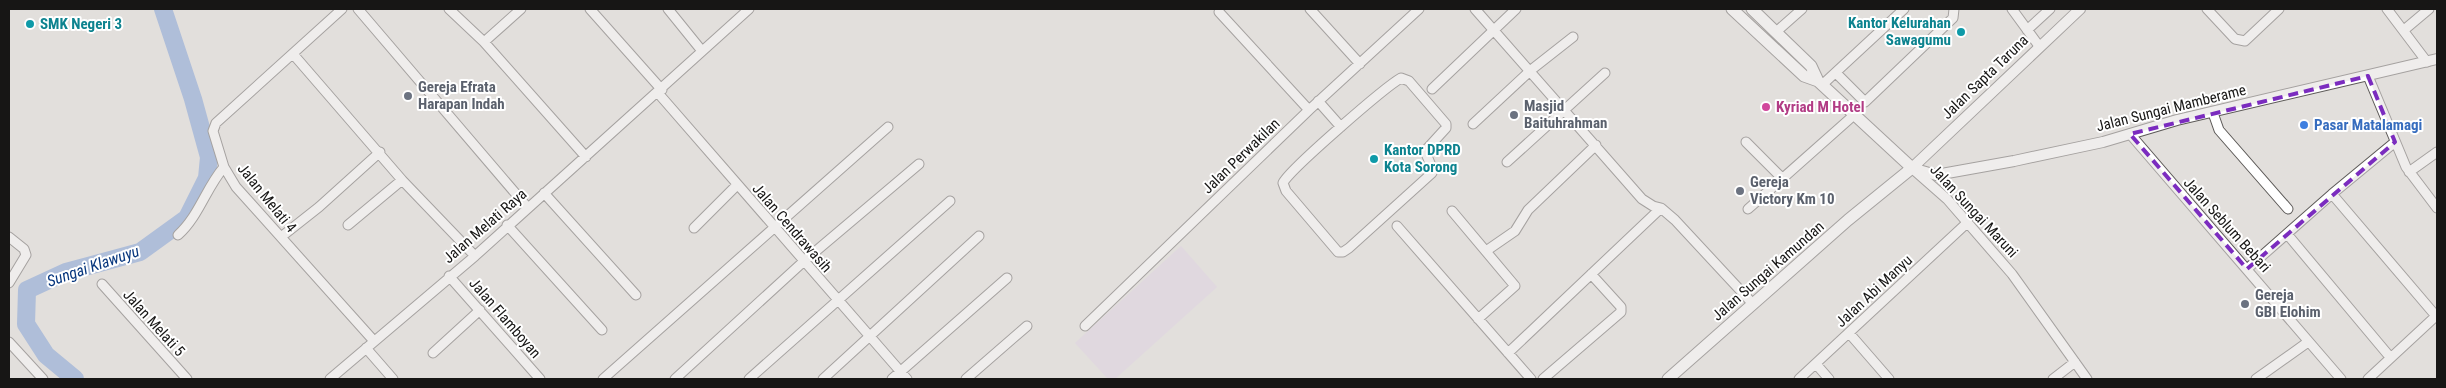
<svg xmlns="http://www.w3.org/2000/svg" width="2446" height="388" viewBox="0 0 2446 388" font-family="'Roboto Condensed',sans-serif">
	<style>
		.commercial { fill: #ded0e3 }
		.lines { fill: none; stroke-linecap: round; stroke-linejoin: round }
		.river { stroke: #7197d4; stroke-width: 18 }
		.minor-casing { stroke: #5c5957; stroke-width: 11 }
		.tertiary-casing { stroke: #5c5957; stroke-width: 12 }
		.secondary-casing { stroke: #5c5957; stroke-width: 13 }
		.minor { stroke: #fff; stroke-width: 9 }
		.tertiary { stroke: #fff; stroke-width: 10 }
		.secondary { stroke: #fff; stroke-width: 11 }
		.marked { fill: none; stroke: #7b2cbf; stroke-width: 4; stroke-dasharray: 10 6; stroke-linejoin: round }
		.culture-dot { fill: #0f9aa8; stroke: #fff; stroke-width: 2 }
		.worship-dot { fill: #6b7280; stroke: #fff; stroke-width: 2 }
		.hotel-dot { fill: #d1479c; stroke: #fff; stroke-width: 2 }
		.shop-dot { fill: #3f7fe0; stroke: #fff; stroke-width: 2 }
		.labels { text-anchor: middle; dominant-baseline: central; stroke-width: 4; stroke-linejoin: round; paint-order: stroke }
		.culture-label { font-size: 15px; font-weight: bold; fill: #0d838f; stroke: #fff; text-anchor: start }
		.street-label { font-size: 15px; fill: #171615; stroke: #fff }
		.worship-label { font-size: 15px; font-weight: bold; fill: #5b616d; stroke: #fff; text-anchor: start }
		.hotel-label { font-size: 15px; font-weight: bold; fill: #b23c85; stroke: #fff; text-anchor: start }
		.shop-label { font-size: 15px; font-weight: bold; fill: #366cbe; stroke: #fff; text-anchor: start }
		.water-label { font-size: 16px; font-style: italic; fill: #08377e; stroke: #fff }
	</style>
	<rect width="100%" height="100%" fill="#e2dfdc"/>
	<!-- commercial -->
	<path class="commercial" d="M1181,246L1217,287L1115,379H1108L1075,343Z"/>
	<g class="lines">
		<!-- river -->
		<path class="river" d="M75,379L46,355L26,324L27,290L66,272L140,252L187,218L207,178L209,157L193,99L163,9"/>
		<defs>
			<path id="minor" d="M342,9L216,123L213,131L224,167L236,187L374,341
				M358,9L528,208
				M449,9L484,42L586,157
				M590,9L662,90
				M668,9L702,51
				M1310,9L1360,64
				M1475,9L1642,199L1653,206L1661,208L1675,220L1753,304
				M2012,9L2039,46
				M2207,9L2235,39L2245,41L2279,9
				M2387,9L2427,62
				M1219,12L1309,110
				M2027,30L2050,9
				M2404,30L2429,9
				M1776,32L1802,9
				M484,42L521,9
				M293,54L402,180L475,256
				M1836,73L1865,102L1953,18L1954,9
				M2368,76L2406,167L2437,208
				M1401,78L1409,81L1446,124V128L1425,151L1432,168V173L1349,248L1343,252H1338L1286,191L1283,183C1289,170 1385,87 1401,78Z
				M1822,85L1904,9
				M1432,89L1516,9
				M658,93L907,379
				M1318,101L1341,127
				M2213,113L2219,130L2288,209
				M1473,124L1531,70L1573,37
				M2130,134L2341,379
				M1746,142L1782,178
				M1507,162L1605,73
				M1914,170L1947,199L2012,274L2087,379
				M2409,172L2437,152
				M544,193L636,295
				M2332,194L2395,142
				M1748,209L1854,115
				M1452,211L1515,286L1478,319
				M348,225L402,180
				M507,225L602,330
				M1397,226L1531,379
				M694,228L736,186
				M2287,234L2390,357
				M178,235C199,216 206,188 224,167
				M9,237L24,249L26,255L9,283
				M281,237L319,207L380,152
				M1486,251L1515,231L1528,210L1596,145
				M2247,269L2332,194L2436,316
				M449,276L540,379
				M102,284L187,379
				M1085,326L1309,110L1419,9
				M1849,333L1889,379
				M9,342L43,379
				M366,348L393,379
				M433,353L480,310
				M1508,353L1661,208
				M1816,364L1829,379
				M330,379L475,256L749,9
				M603,379L888,127
				M675,379L803,262L919,164
				M749,379L950,201
				M823,379L979,236
				M892,379L1007,278
				M966,379L1027,326
				M1543,379L1621,312V307L1591,274
				M1799,379L1968,222
				M2053,379L2075,362
				M2256,379L2308,342
				M2368,379L2437,315"/>
			<path id="tertiary" d="M2080,9L1912,168L1936,175L2014,161L2103,142L2177,120L2437,59"/>
			<path id="secondary" d="M1752,9L1811,66L1818,81
				M1668,379L1848,220L1912,168L1818,81L1804,76L1732,9"/>
		</defs>
		<!-- minor casing -->
		<use href="#minor" class="minor-casing"/>
		<!-- tertiary casing -->
		<use href="#tertiary" class="tertiary-casing"/>
		<!-- secondary casing -->
		<use href="#secondary" class="secondary-casing"/>
		<!-- minor -->
		<use href="#minor" class="minor"/>
		<!-- tertiary -->
		<use href="#tertiary" class="tertiary"/>
		<!-- secondary -->
		<use href="#secondary" class="secondary"/>
	</g>
	<!-- marked area -->
	<path d="M0 0H2446V388H0ZM2368,76L2395,142L2247,269L2130,134Z" fill="#e2dfdc" fill-opacity=".55" fill-rule="evenodd"/>
	<path class="marked" d="M2368,76L2395,142L2247,269L2130,134Z"/>
	<!-- markers -->
	<g class="culture-dot">
		<circle cx="30" cy="24" r="5"/>
		<circle cx="1961" cy="32" r="5"/>
		<circle cx="1374" cy="159" r="5"/>
	</g>
	<g class="worship-dot">
		<circle cx="408" cy="96" r="5"/>
		<circle cx="1514" cy="115" r="5"/>
		<circle cx="1740" cy="191" r="5"/>
		<circle cx="2245" cy="304" r="5"/>
	</g>
	<circle class="hotel-dot" cx="1766" cy="107" r="5"/>
	<circle class="shop-dot" cx="2304" cy="125" r="5"/>
	<g class="labels">
		<!-- culture labels -->
		<g class="culture-label">
			<text x="1951" y="23" text-anchor="end">Kantor Kelurahan<tspan x="1951" dy="17">Sawagumu</tspan></text>
			<text x="40" y="24">SMK Negeri 3</text>
			<text x="1384" y="150">Kantor DPRD<tspan x="1384" dy="17">Kota Sorong</tspan></text>
		</g>
		<!-- street labels -->
		<g class="street-label">
			<text transform="translate(1985 77) rotate(-44)">Jalan Sapta Taruna</text>
			<text transform="translate(2171 108) rotate(-14)">Jalan Sungai Mamberame</text>
			<text transform="translate(1241 156) rotate(-44)">Jalan Perwakilan</text>
			<text transform="translate(267 198) rotate(51)">Jalan Melati 4</text>
			<text transform="translate(1974 211) rotate(47)">Jalan Sungai Maruni</text>
			<text transform="translate(2227 225) rotate(48)">Jalan Seblum Bebari</text>
			<text transform="translate(485 226) rotate(-41)">Jalan Melati Raya</text>
			<text transform="translate(792 228) rotate(49)">Jalan Cendrawasih</text>
			<text transform="translate(1768 271) rotate(-41)">Jalan Sungai Kamundan</text>
			<text transform="translate(1874 291) rotate(-43)">Jalan Abi Manyu</text>
			<text transform="translate(505 318) rotate(49)">Jalan Flamboyan</text>
			<text transform="translate(154 323) rotate(48)">Jalan Melati 5</text>
		</g>
		<!-- worship labels -->
		<g class="worship-label">
			<text x="418" y="87">Gereja Efrata<tspan x="418" dy="17">Harapan Indah</tspan></text>
			<text x="1524" y="106">Masjid<tspan x="1524" dy="17">Baituhrahman</tspan></text>
			<text x="1750" y="182">Gereja<tspan x="1750" dy="17">Victory Km 10</tspan></text>
			<text x="2255" y="295">Gereja<tspan x="2255" dy="17">GBI Elohim</tspan></text>
		</g>
		<!-- hotel labels -->
		<g class="hotel-label">
			<text x="1776" y="107">Kyriad M Hotel</text>
		</g>
		<!-- shop labels -->
		<g class="shop-label">
			<text x="2314" y="125">Pasar Matalamagi</text>
		</g>
		<!-- water labels -->
		<g class="water-label">
			<text transform="translate(93 266) rotate(-19)">Sungai Klawuyu</text>
		</g>
	</g>
	<!-- border -->
	<rect width="2446" height="388" fill="none" stroke="#171615" stroke-width="20"/>
</svg>
